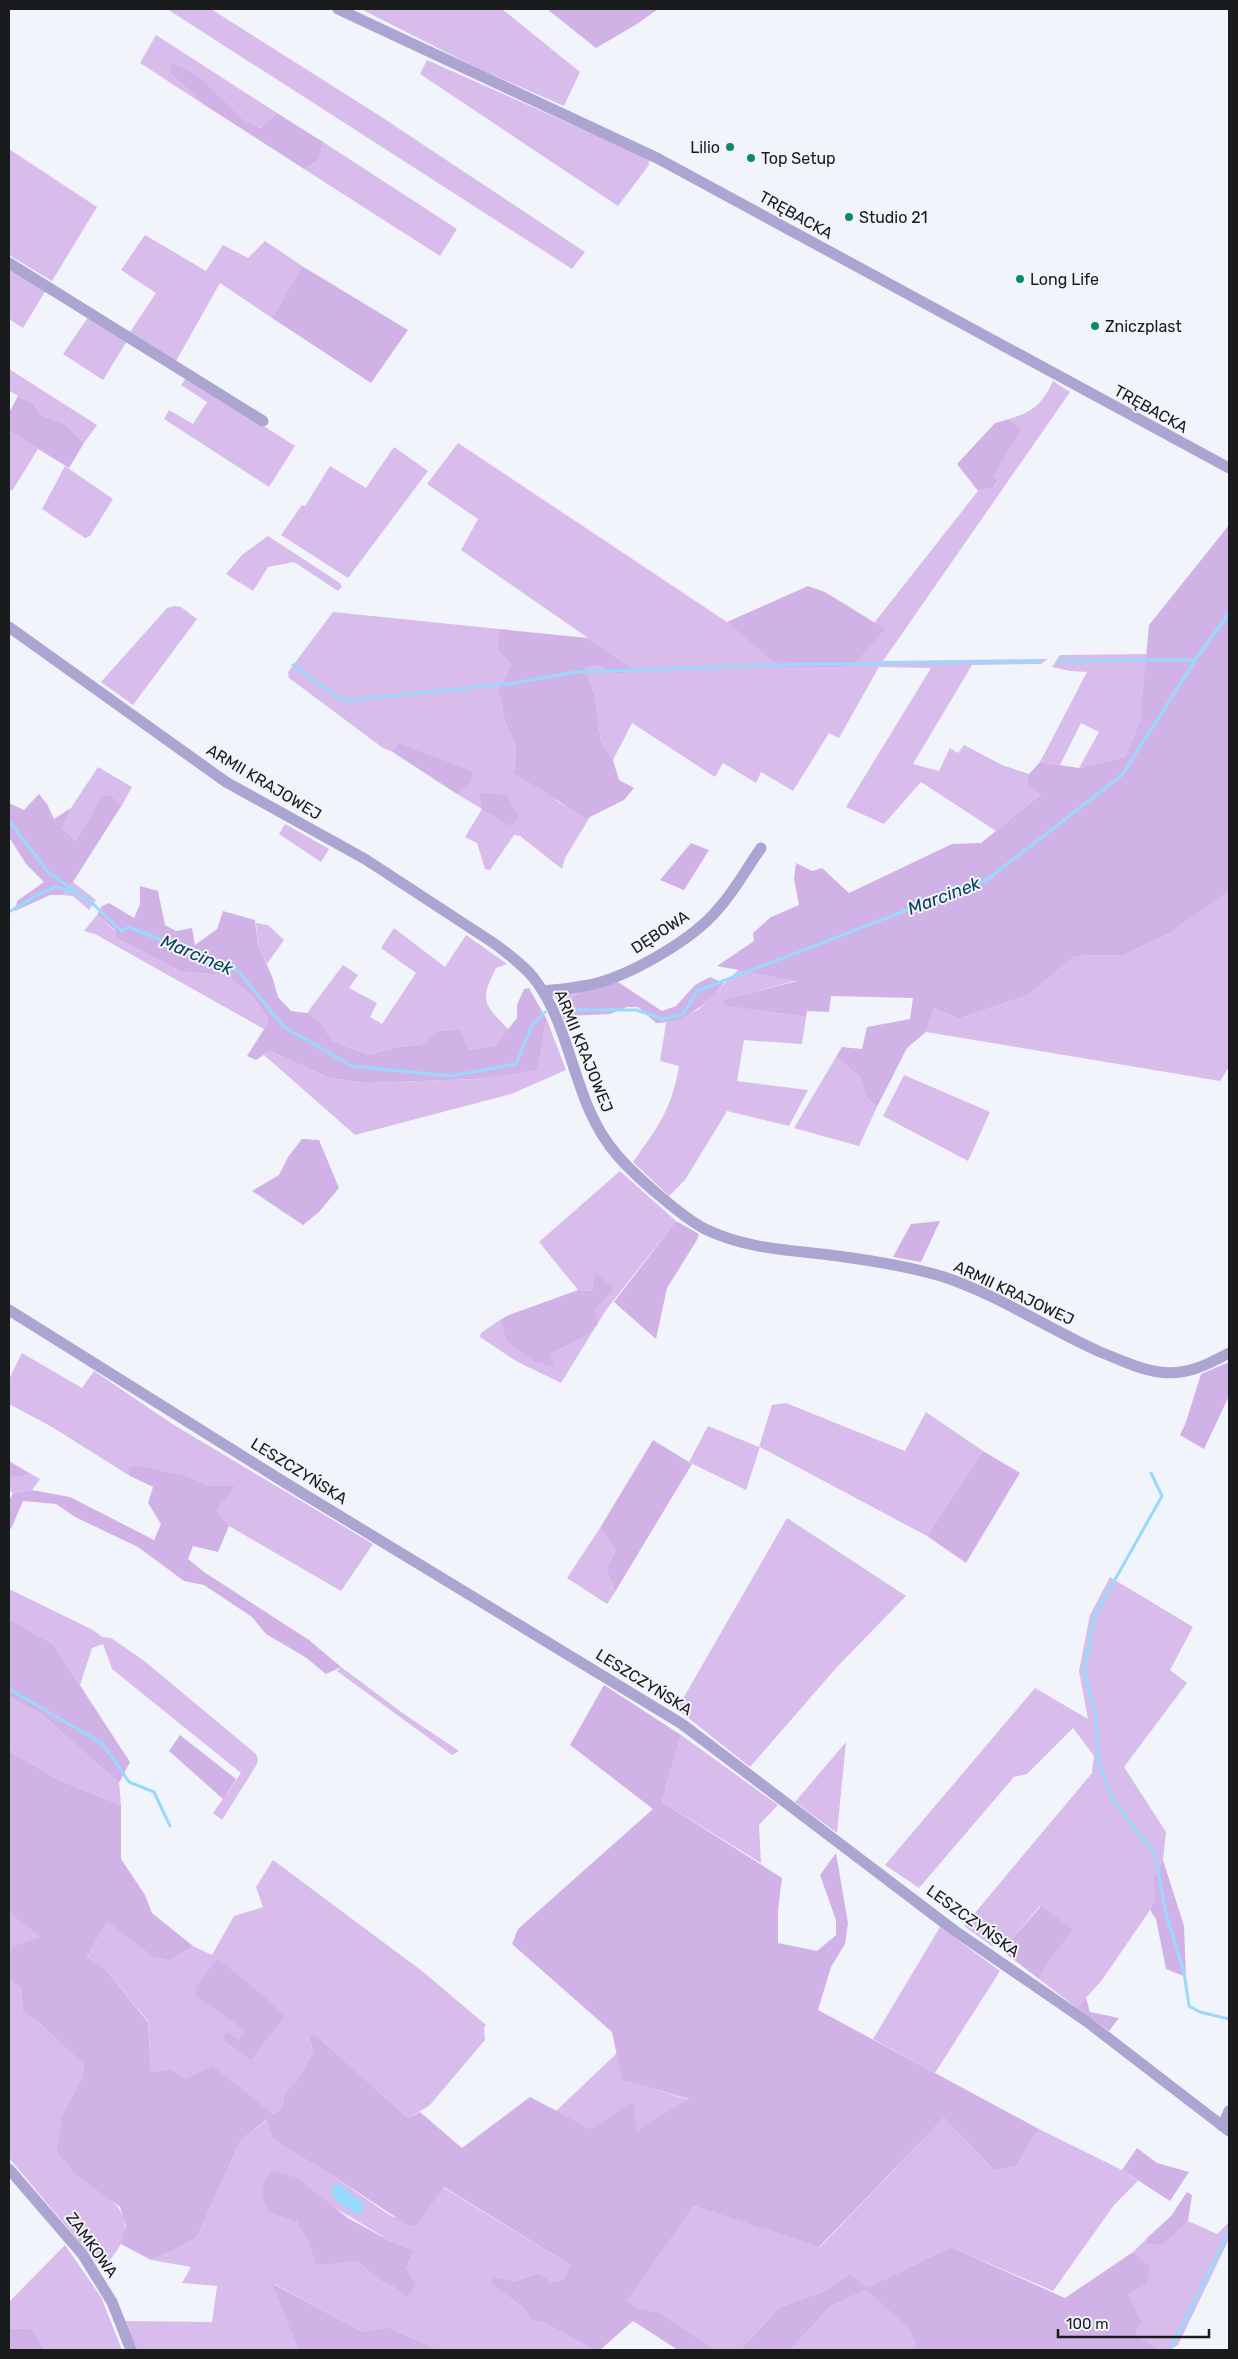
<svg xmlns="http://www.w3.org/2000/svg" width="1238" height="2359" viewBox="0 0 1238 2359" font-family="Rubik,sans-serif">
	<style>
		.green { fill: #d8bceb; fill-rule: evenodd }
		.forest { fill: #d1b2e7 }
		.water { fill: #98dafc }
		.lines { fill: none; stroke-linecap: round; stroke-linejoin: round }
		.stream { stroke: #98dafc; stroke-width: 3 }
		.minor { stroke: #aca5d2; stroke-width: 11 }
		.poi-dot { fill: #0c8a6e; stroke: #f2f4fb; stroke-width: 2 }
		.labels { text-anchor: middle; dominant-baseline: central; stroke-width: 4; stroke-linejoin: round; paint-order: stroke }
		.poi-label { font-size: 16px; fill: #1a1b1d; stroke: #f2f4fb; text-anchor: start }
		.street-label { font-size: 16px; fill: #1a1b1d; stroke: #f2f4fb }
		.water-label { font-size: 18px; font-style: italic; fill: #0c435a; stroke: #f2f4fb }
	</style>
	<rect width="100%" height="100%" fill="#f2f4fb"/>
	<!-- green -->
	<path class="green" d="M167,9H211L380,116L585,252L572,269Z
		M361,9H502L580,72L564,106L479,69Z
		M156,35L277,113L262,128L243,119L199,76L171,74L203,104L140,63Z
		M427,60L649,159V165L618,206L420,74Z
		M323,142L457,229L440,256L304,169L319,160Z
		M9,149L97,207L52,281L9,255Z
		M145,235L206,271L223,245L248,258L265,241L302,266L272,318L220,283L176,361L130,332L156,293L121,270Z
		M9,266L46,290L23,328L9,319Z
		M89,316L127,341L103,380L63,354Z
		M9,369L97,425L84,443L65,424L41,415L32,403L9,391Z
		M187,377L295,446L269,487L164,419L169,410L193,424L207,402L181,385Z
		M1053,381L1070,392L883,661L1048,659L1041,664L972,665L913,764L939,771L950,748L958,753L964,745L1002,765L1029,774L1026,783L1042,793L996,831L921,782L884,824L846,807L931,668L879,667L839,738L829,733L793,791L761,772L756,783L723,763L715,777L632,723L613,760L601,741L595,696L585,668L596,665L622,675L630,667L461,550L478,519L427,484L458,443L727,622L780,666L884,630L874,623L978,491L993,488L998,482L992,476L1022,429L1009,419C1033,412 1042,404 1053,381Z
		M9,431L38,449L12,491L9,489Z
		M394,447L428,471L348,578L281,535L302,505L305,506L330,466L366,488Z
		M65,466L113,499L90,536L85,538L42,509Z
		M268,536L340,583L342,587L338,591L294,562L268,567L253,591L226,574L242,555Z
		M174,606L181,607L197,619L133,705L101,682L167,608Z
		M333,612L499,629L497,649L511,665L498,691L505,722L516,746L514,774L544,789L557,801L586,819L590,817L565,858L562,869L520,836L514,835L490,870L485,869L477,843L465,837L482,809L457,794L469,784L433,757L399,743L391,751L383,748L289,678L288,672Z
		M1147,654L1140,721L1125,757L1079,768L1099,732L1081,723L1060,765L1040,762L1087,672L1070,671L1052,667L1060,655Z
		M98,767L132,787L122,805L110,795L76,841L63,828L71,808Z
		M285,824L329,849L321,862L279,834Z
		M73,882L96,900L89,910L73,896L61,895Z
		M1229,891V1067L1220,1081L926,1032L934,1008L959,1019L1028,995L1075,956L1124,955L1170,933Z
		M97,915L115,931L116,938L182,972L226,975L254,998L266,1016L268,1023L264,1029L95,934L84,931Z
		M256,923L268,925L284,940L267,964L258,944Z
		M394,928L445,967L466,935L507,964L496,968C479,1002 484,1004 509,1030L496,1045L469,1050L460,1029L439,1031L422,1044L393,1048L369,1055L332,1041L321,1023L307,1013L343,965L358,975L349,988L377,1003L370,1017L382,1024L416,973L381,948Z
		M739,969L798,980L724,1000L728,1006L806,1017L802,1044L744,1040L737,1081L808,1090L789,1126L727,1111L685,1180L669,1196L633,1162C658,1127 672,1109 679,1066L660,1061L666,1023L698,1010Z
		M580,992L567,1001L568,1016L564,1020L555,997L562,994Z
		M547,1020L566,1070L511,1094L355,1135L264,1055L270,1051L329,1078L368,1083L476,1079L536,1069C543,1056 542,1036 547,1020Z
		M836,1057L861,1078L866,1098L877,1107L859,1146L794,1128Z
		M904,1075L990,1112L968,1161L883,1116Z
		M620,1171L676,1221L606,1310L561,1383L516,1361L480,1337L481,1333L500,1320L506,1340L553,1367L551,1354L584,1337L595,1310L613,1288L595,1273L592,1291L578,1290L539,1242Z
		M22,1353L82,1388L94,1371L174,1425L373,1544L341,1591L229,1526L217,1510L234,1486H208L193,1478L129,1468L130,1476L52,1427L9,1404V1379Z
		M786,1403L905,1451L926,1412L983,1451L927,1536L760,1447L746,1490L689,1462L708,1426L759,1447L772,1405Z
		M31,1474L40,1479L32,1490L13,1493L9,1491V1476L13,1478Z
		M787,1518L906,1596L837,1667L750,1767L677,1709Z
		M600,1528L616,1549L606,1569L615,1592L607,1604L567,1578Z
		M1110,1577L1193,1627L1170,1670L1187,1683L1124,1767L1166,1832L1163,1860L1153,1879L1155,1898L1150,1910L1102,1980L1077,2008L1039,1979L1050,1959L1072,1930L1040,1906L1009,1942L992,1946L964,1926L1092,1773L1094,1756L1073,1728L1027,1774L1014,1777L919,1888L885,1865L1035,1688L1088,1719L1079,1671L1090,1615Z
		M9,1589L93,1630L102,1637L111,1638L143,1660L256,1754L258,1760L256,1766L222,1820L213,1813L241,1773L112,1669L103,1644L92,1648L80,1685L53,1644L9,1619Z
		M341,1667L404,1714L459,1751L452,1755L337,1671Z
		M9,1697L40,1713L119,1783L121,1805L59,1780L9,1751Z
		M681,1735L778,1805L759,1825L761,1863L662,1802Z
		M846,1742L837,1833L795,1802Z
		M273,1860L422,1971L486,2025L484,2028L485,2040L429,2106L408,2118L316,2035L309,2038L313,2052L295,2083L285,2092L281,2110L274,2114L249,2095L187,2079L171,2069L151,2072L148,2021L106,1970L87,1959L107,1920L153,1957L169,1961L193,1946L212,1955L234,1916L263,1907L256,1887ZM247,2031L251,2060L223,2040L225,2032L238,2039Z
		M9,1913L42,1937L12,1946L9,1957Z
		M940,1927L1000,1971L935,2073L873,2039Z
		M9,1979L21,1986L23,2014L36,2020L84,2065L82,2078L62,2115L75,2174C99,2192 138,2208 121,2244C116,2253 108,2262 102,2269L9,2158Z
		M617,2053L623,2080L690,2100L637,2130L591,2129L556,2111Z
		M944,2118L995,2171L1016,2166L1039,2129L1122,2170L1138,2181L1114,2205L1053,2291L951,2247L866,2288L908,2328L916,2345L911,2350H790L830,2307L865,2289L850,2274L822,2292L780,2307L740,2350H716L659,2312L637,2308L626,2300L694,2206L820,2247Z
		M268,2119L272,2137L283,2146L330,2174L391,2216L417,2225L443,2187L570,2265L564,2279L552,2282L539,2273L515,2281L494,2277L490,2283L524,2308L532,2321L545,2323L594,2350H439L388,2327L364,2332L274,2284L298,2350H136L124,2321L212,2322L217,2286L182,2283L191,2267L151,2260L174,2250L197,2237L241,2140ZM322,2200L392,2242L414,2250L406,2269L407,2297L392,2286L380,2281L357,2261L316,2266L308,2241L296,2221Z
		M1188,2221L1217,2234L1229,2222V2239L1178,2345C1162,2357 1148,2345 1134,2336L1128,2294L1147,2285L1149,2267L1133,2252L1147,2238L1146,2243H1163Z
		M65,2245L101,2297L122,2350H45L31,2328L9,2329V2302Z"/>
	<!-- forest -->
	<path class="forest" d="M547,9H658L637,24L596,48Z
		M172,63L199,76L243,119L261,128L277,113L323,142L319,160L304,169L203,104L171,74Z
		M302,266L408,330L371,383L272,318Z
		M18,396L32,403L41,415L65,424L84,443L69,468L9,431V413Z
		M1009,419L1022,429L993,476L998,481L993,488L978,491L957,464L995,423Z
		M1229,525V891L1170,933L1124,955L1075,956L1028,995L959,1019L934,1008L926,1032L907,1048L877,1107L866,1098L861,1078L836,1057L842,1047L862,1049L867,1027L910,1019L913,998L831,996L829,1012L807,1011L806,1017L727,1006L723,1000L797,981L717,966L754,941L753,933L771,917L799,905L794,879L796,863L812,871L822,868L849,893L952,844L981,843L1041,794L1026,783L1029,774L1040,762L1079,768L1125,757L1140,721L1149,625Z
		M808,586L825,592L885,629L856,662L842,667H780L727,622Z
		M499,629L588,638L630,667L622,675L596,665L585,668L595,696L601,741L613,760L619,780L634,788L624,800L586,819C561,804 540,787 514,774L516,746L505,722L498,691L511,665L497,649Z
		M399,743L473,772L469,784L457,794L391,751Z
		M480,793L507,795L519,818L510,826L482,809Z
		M39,794L47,804L54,819L71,808L63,828L76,841L102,797L110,795L122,805L73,882L61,895H50L15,911L17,901L44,882L26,864L9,837V803L24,810Z
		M691,843L709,850L684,890L660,880Z
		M140,886L158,891L165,925L176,931L192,928L195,945L217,929L223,911L255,920L258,944L273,979L278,997L291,1011L307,1013L321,1023L332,1041L369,1055L393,1048L422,1044L438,1031L460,1029L469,1050L496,1045L517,1018V1005L524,989L529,988L547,1020C542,1036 543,1056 536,1070L476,1079L368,1083L329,1078L270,1051L256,1060L247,1056L268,1023L266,1016L254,998L226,975L182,972L116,938L115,930L97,915L102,906L109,903L134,918L140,904Z
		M710,977L724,983C707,1004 685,1023 656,1023L638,1007H627L610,1014L568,1016L567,1001L580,992L615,980L662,1011L676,1006L695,985Z
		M302,1139L319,1140L339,1188L319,1212L303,1225L252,1191L279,1175L288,1157Z
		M676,1221L699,1234L697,1240L667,1288L656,1339L614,1302Z
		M940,1221L921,1262L893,1257L911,1224Z
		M595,1272L614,1288L595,1310L598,1324L584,1337L551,1354L554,1367L533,1361L506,1340L500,1320L509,1315L578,1290L592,1291Z
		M1229,1362V1396L1204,1449L1180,1435L1186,1422L1201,1374Z
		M653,1440L692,1464L615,1592L606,1569L616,1549L600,1528Z
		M983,1451L1020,1473L966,1563L927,1536Z
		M9,1461L31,1474L13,1478L9,1476Z
		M139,1466L193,1478L208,1486H235L217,1510L229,1526L218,1552L193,1546L188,1559L204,1572L309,1640L341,1667L326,1674L305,1657L266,1634L252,1617L204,1585L184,1581L138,1547L75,1517L56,1504L23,1501L11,1529L9,1528V1501L13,1493L32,1490L70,1497L154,1540L161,1524L148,1503L153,1487L130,1476L128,1468Z
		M9,1619L53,1644L130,1762L119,1783L40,1713L9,1697Z
		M604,1685L681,1735L662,1802L782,1878L778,1910V1943L817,1951L836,1935V1920L820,1875L836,1853L848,1923L845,1944L831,1967L818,2010L1039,2129L1016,2166L995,2171L944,2118L819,2247L694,2206L627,2300L637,2308L659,2312L716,2350H678L633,2321L600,2350H594L545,2323L532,2321L524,2308L490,2283L494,2277L515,2281L539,2273L552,2282L564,2279L570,2265L444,2187L417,2225L409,2226L330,2174L283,2146L272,2137L267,2119L241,2140L197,2237L174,2250L151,2260L121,2244L126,2226L120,2207L75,2174L57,2151L62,2115L82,2078L84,2065L36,2020L23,2014L21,1987L9,1979V1957L12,1946L41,1937L9,1913V1751L59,1780L121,1805V1859L145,1895L152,1913L193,1946L169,1961L153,1957L107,1921L87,1958L106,1970L148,2022L151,2072L171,2069L187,2079L212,2066L274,2114L281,2109L285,2092L295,2083L313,2052L309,2037L316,2035L408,2118L420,2112L462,2148L530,2097L591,2129L633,2102L637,2130L689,2099L622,2080L612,2032L512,1944L518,1929L653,1809L570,1745Z
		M180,1735L236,1779L223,1799L169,1751Z
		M1163,1860L1184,1926L1186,1977L1166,1969L1156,1919L1150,1910L1155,1898L1153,1879Z
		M1041,1906L1073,1930L1050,1959L1039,1979L1006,1954L1009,1942Z
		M218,1958L271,2003L284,2017L251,2060L223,2040L225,2031L238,2039L246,2031L196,1996V1987Z
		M1086,1998L1090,2012L1119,2018L1109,2031L1077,2008Z
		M1137,2148L1157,2163L1189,2172L1170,2201L1122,2170Z
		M272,2171L297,2178L348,2218L392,2242L414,2250L406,2269L416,2285L407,2297L392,2286L380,2281L357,2261L316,2266L308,2241L296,2221L269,2212C261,2192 258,2188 272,2171Z
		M1187,2192L1192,2195L1188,2221L1163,2244H1146L1147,2238L1171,2216Z
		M951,2247L1065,2298L1133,2252L1150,2267L1147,2285L1128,2294L1141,2322L1134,2336L1159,2350H911L916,2345L908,2328L866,2289L830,2307L790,2350H740L780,2307L822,2292L850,2274L866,2288Z
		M273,2284L364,2332L388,2327L439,2350H298Z
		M31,2328L45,2350H9V2329Z"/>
	<!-- water -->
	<path class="water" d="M334,2184H339L363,2203L364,2210L356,2214L336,2201L331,2192Z"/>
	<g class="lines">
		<!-- stream -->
		<path class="stream" d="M1058,661L1195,660
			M293,665L343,701L514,683L576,672L772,665L1040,661
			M9,821L48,872L93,904L121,931L129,927L239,972L284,1027L352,1066L451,1076L516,1064L532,1026L545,1012
			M9,912L41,893L57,887L74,892
			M564,1010H636L663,1019L683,1014L697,991L988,879L1122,775L1198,656L1229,613
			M1151,1473L1162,1496L1094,1617L1084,1670L1095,1713L1099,1763L1113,1800L1155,1854L1166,1914L1184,1972L1189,2006L1200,2012L1229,2019
			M9,1689L103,1744L129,1782L154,1792L170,1826
			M1170,2350L1229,2232"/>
		<!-- minor -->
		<path class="minor" d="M338,9L657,158L1229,468
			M9,263L263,421
			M9,627L226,782L365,859L495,944C509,955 525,966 536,981C574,1033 573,1105 617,1155C635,1176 682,1217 705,1229C742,1247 782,1250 822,1254C863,1259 905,1265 944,1277C998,1295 1047,1328 1098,1351C1118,1359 1138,1369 1159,1372C1185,1376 1207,1365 1229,1353
			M543,991C558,990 574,988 589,985C628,977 693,940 719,908C735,890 747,868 761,848
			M9,1310L284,1482L682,1724L955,1931L1086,2021L1229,2131
			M1222,2126L1229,2111
			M9,2169L83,2255L112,2302L131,2350"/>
	</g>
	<!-- markers -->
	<g class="poi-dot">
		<circle cx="730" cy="147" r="5"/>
		<circle cx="751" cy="158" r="5"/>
		<circle cx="849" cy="217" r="5"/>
		<circle cx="1020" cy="279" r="5"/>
		<circle cx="1095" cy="326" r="5"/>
	</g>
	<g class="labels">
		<!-- poi labels -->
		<g class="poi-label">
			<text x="720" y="147" text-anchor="end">Lilio</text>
			<text x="761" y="158">Top Setup</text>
			<text x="859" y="217">Studio 21</text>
			<text x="1030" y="279">Long Life</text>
			<text x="1105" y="326">Zniczplast</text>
		</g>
		<!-- street labels -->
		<g class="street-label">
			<text transform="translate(796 215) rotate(29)">TRĘBACKA</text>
			<text transform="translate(1151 409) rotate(29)">TRĘBACKA</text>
			<text transform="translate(264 782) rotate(31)">ARMII KRAJOWEJ</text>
			<text transform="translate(660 932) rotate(-33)">DĘBOWA</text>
			<text transform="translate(584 1051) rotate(68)">ARMII KRAJOWEJ</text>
			<text transform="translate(1014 1293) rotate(25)">ARMII KRAJOWEJ</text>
			<text transform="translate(299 1471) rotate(32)">LESZCZYŃSKA</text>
			<text transform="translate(644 1682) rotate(32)">LESZCZYŃSKA</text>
			<text transform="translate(973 1921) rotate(36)">LESZCZYŃSKA</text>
			<text transform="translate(92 2245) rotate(54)">ZAMKOWA</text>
		</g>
		<!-- water labels -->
		<g class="water-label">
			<text transform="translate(944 896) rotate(-21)">Marcinek</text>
			<text transform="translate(197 955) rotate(23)">Marcinek</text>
		</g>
	</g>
	<!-- border -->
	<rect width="1238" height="2359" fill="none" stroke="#1a1b1d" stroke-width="20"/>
	<!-- scale -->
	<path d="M1058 2329v8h151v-8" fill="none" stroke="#1a1b1d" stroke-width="2.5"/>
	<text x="1066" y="2329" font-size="15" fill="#1a1b1d" stroke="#f2f4fb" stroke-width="4" paint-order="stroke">100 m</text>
</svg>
